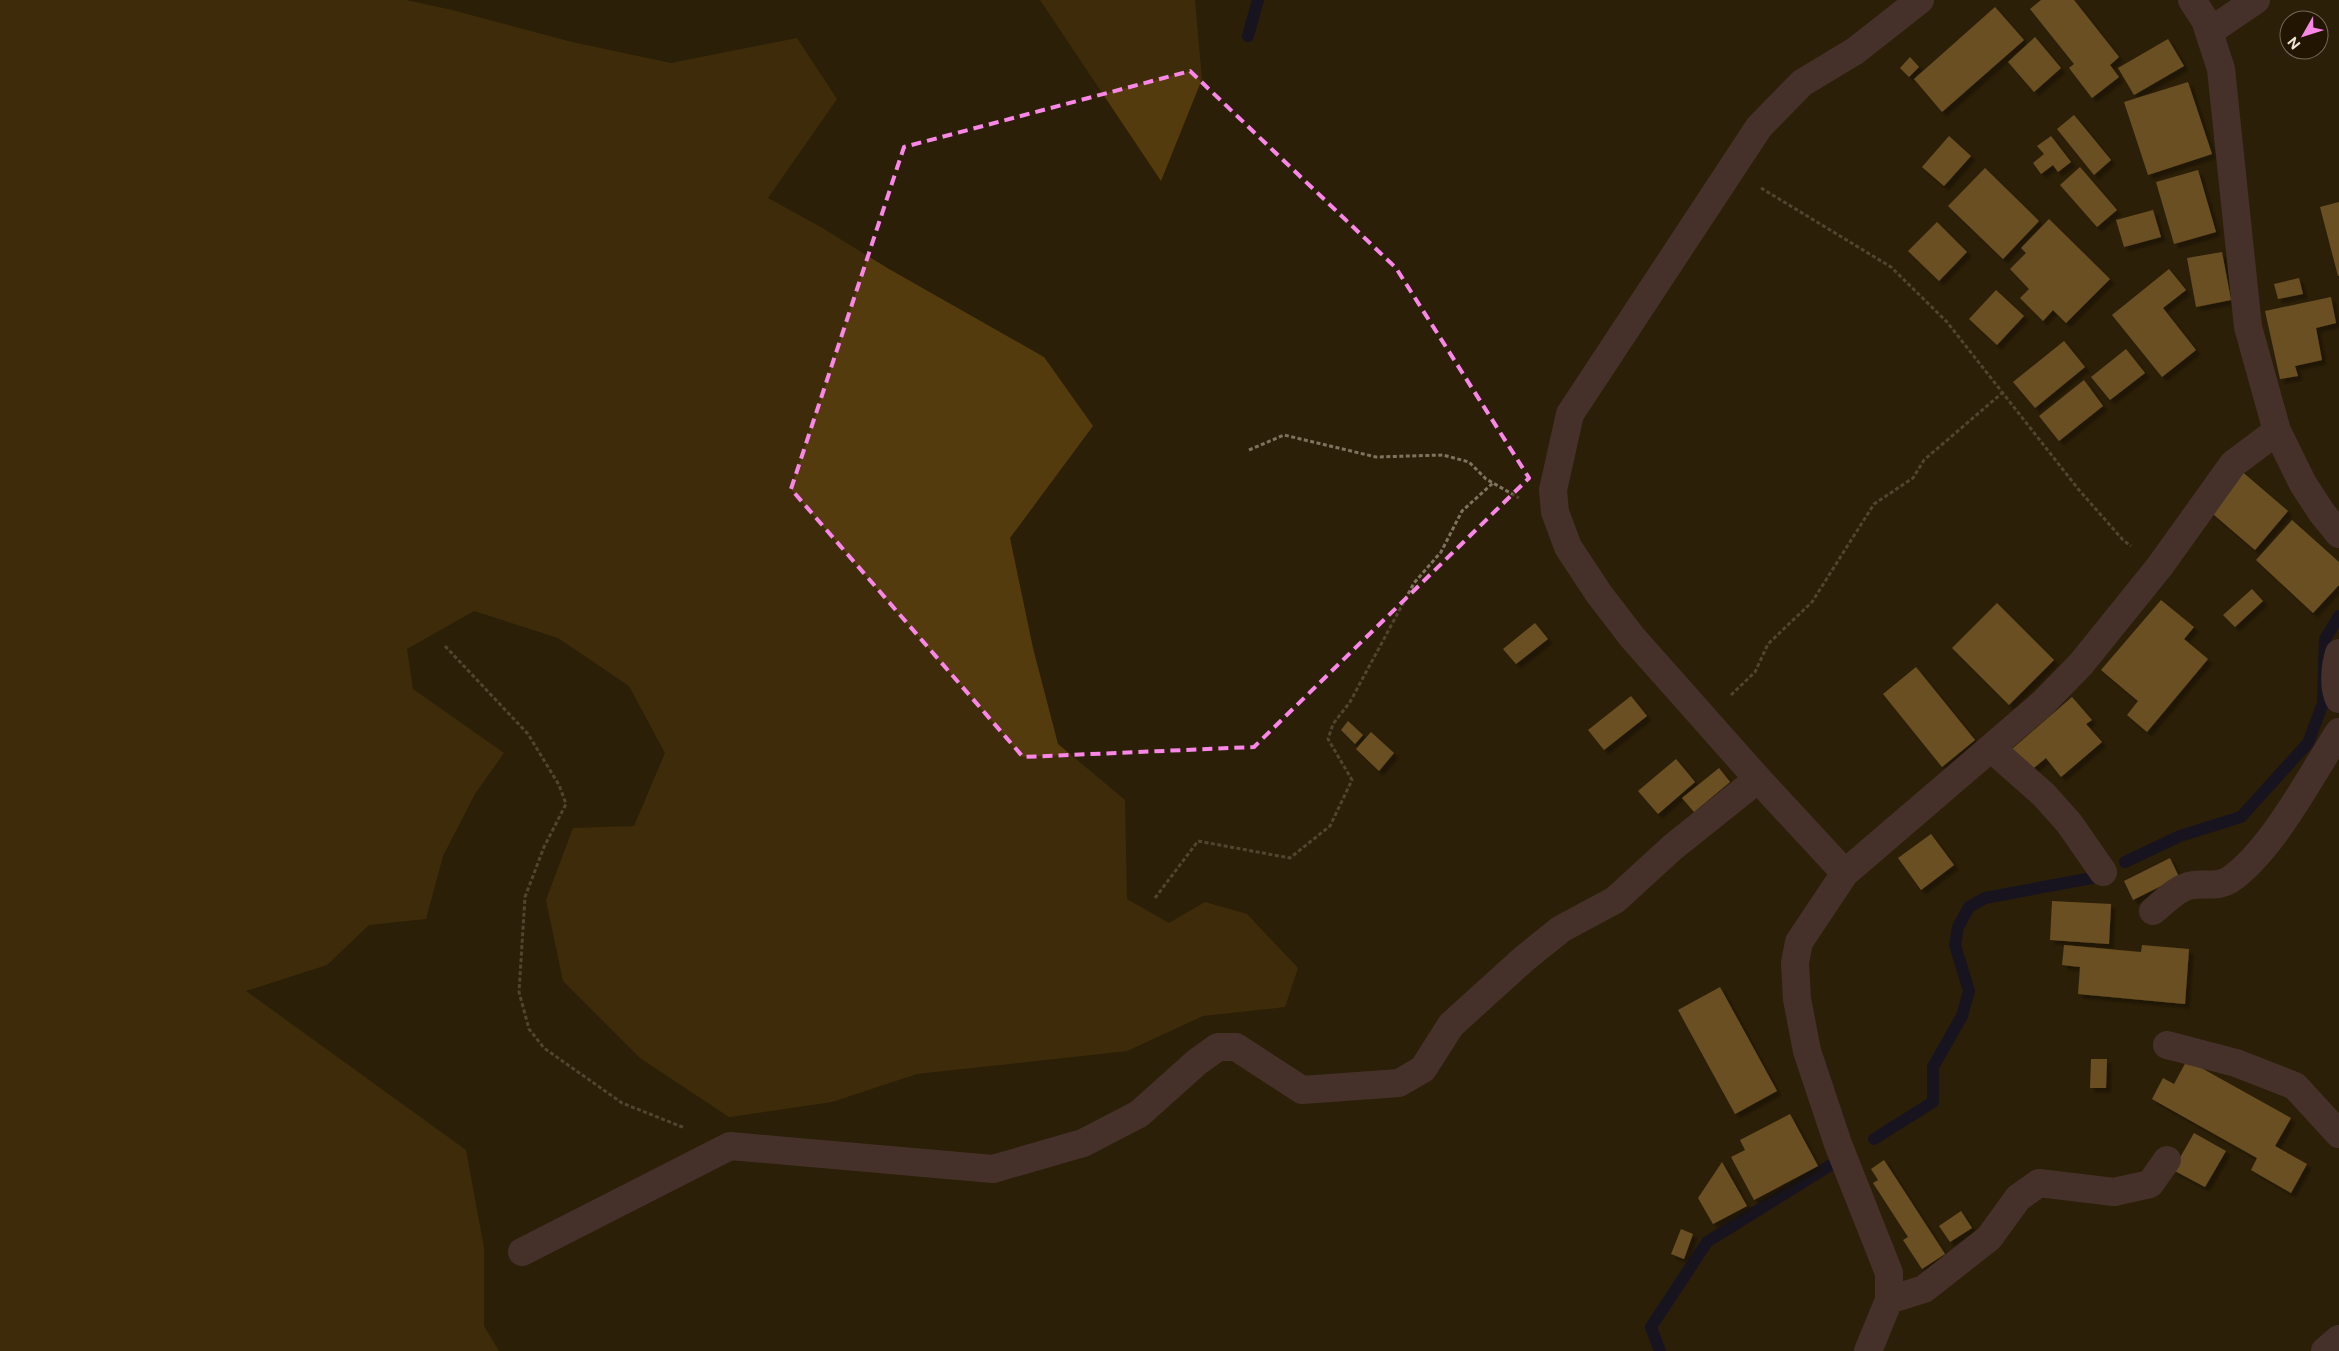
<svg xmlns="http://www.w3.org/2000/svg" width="2339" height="1351" viewBox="0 0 2339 1351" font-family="'Public Sans',sans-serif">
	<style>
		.green { fill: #543b0d }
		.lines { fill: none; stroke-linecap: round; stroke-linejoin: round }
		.stream { stroke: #00083d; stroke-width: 12 }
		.building { fill: #b58b44; filter: url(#shadow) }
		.path { stroke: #7e735f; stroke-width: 3; stroke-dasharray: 4 2.5; stroke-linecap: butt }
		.minor { stroke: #674855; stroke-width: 28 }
		.marked { fill: none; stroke: #fa87e8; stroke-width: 4; stroke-dasharray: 10 6; stroke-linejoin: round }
	</style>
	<defs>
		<filter id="shadow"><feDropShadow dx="4.5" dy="4.5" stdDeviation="1" flood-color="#0009"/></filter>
	</defs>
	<rect width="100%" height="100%" fill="#2c1f07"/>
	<!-- green -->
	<path class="green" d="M0,0H406L452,10L572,42L671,63L797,38L837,99L768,198L819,226L889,269L1044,357L1093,426L1010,538L1033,648L1058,744L1125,800L1127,899L1169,923L1205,902L1247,914L1298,968L1285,1007L1203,1016L1127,1051L917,1074L832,1102L729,1117L640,1058L563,981L546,900L573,828L634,826L665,753L629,686L558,638L474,611L407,649L413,689L504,753L475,794L443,856L426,919L369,925L327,965L246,991L466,1150L484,1248V1326L499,1351H0Z
		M1040,0H1195L1202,79L1161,181Z"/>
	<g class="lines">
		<!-- stream -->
		<path class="stream" d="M1248,36L1258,0
			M2125,862L2180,836L2241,817L2308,743L2323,703L2325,639L2339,616
			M1874,1139L1933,1102V1067L1962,1016L1969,991L1955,945L1958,927L1969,907L1985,898L2092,878
			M1660,1351L1651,1327L1707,1242L1829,1166"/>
	</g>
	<!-- building -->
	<path class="building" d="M2041,0H2074L2119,57L2110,65L2119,77L2092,98L2069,68L2074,64L2030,9Z
		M1995,7L2024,40L1942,112L1914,79Z
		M2035,37L2061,68L2034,92L2008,62Z
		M2168,39L2184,66L2134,95L2118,68Z
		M1910,57L1919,67L1909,77L1900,68Z
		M2188,82L2212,154L2148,175L2124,102Z
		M2074,115L2111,160L2094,175L2057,129Z
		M1949,136L1971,156L1944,186L1922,167Z
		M2051,136L2071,162L2058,172L2053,165L2041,174L2033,163L2044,154L2037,146Z
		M2080,167L2117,210L2097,227L2060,185Z
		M1985,168L2039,221L2003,259L1948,206Z
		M2198,170L2216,232L2174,244L2156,182Z
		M2339,202V276H2338L2320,207Z
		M2153,210L2161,237L2124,247L2116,220Z
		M2049,219L2110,279L2066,323L2053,310L2043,321L2020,298L2029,289L2010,269L2026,253L2021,248Z
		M1937,222L1967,252L1939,281L1908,251Z
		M2222,252L2231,300L2196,307L2187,258Z
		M2169,269L2186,290L2163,308L2196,350L2162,377L2112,315Z
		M2299,278L2303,294L2278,299L2274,284Z
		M1996,290L2024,316L1997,345L1969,319Z
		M2331,297L2336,323L2316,328L2322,360L2295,366L2298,376L2280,379L2265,311Z
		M2064,341L2085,367L2035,408L2013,382Z
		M2126,349L2145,373L2110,400L2091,377Z
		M2084,380L2103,406L2059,441L2039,416Z
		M2239,469L2288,511L2255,550L2206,508Z
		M2292,520L2339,562V585L2313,613L2256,560Z
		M2252,589L2263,601L2235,627L2223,615Z
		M2161,600L2194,627L2184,639L2208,659L2147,732L2127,715L2138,701L2101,670Z
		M1997,603L2054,660L2009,705L1952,648Z
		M1535,623L1548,639L1516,664L1503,649Z
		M1916,667L1975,740L1942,767L1883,694Z
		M1631,696L1647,716L1604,750L1588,730Z
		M2072,697L2092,720L2086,724L2102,742L2061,777L2046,758L2030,771L2012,749Z
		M1348,721L1363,735L1355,744L1341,730Z
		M1371,732L1394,753L1379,771L1356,749Z
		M1676,759L1695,782L1658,814L1638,791Z
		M1719,768L1730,782L1694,812L1682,798Z
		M1931,834L1954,865L1921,890L1898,858Z
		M2170,858L2179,877L2133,900L2124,881Z
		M2052,901L2111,904L2109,944L2050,940Z
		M2064,945L2141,952L2142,945L2189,949L2185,1004L2078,994L2080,967L2062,965Z
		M1720,987L1777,1091L1735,1114L1678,1010Z
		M2091,1059H2107L2106,1088H2090Z
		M2187,1060L2291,1118L2275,1146L2307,1164L2291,1193L2251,1170L2257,1158L2152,1099L2163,1078L2174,1084Z
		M1790,1114L1818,1166L1754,1200L1731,1157L1745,1150L1740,1140Z
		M2194,1133L2226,1151L2205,1187L2173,1170Z
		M1884,1160L1945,1254L1922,1269L1903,1240L1908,1237L1873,1183L1878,1180L1871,1169Z
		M1722,1162L1747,1206L1713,1224L1698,1198Z
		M1961,1211L1972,1228L1950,1242L1939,1226Z
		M1681,1229L1693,1234L1684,1259L1671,1254Z"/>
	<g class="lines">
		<!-- path -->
		<path class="path" d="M1761,188L1891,267L1947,322L2079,490L2123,540L2131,546
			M1249,450L1284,435L1376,457L1443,455L1469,462L1486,479L1519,498
			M445,646L528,734L559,785L566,804L544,847L525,897L519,992L529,1029L544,1048L622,1103L685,1128
			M1731,695L1755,672L1768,644L1812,602L1874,504L1913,478L1924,460L2002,393
			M1155,898L1198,841L1290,858L1330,826L1352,780L1328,739L1333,724L1350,702L1414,583L1441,552L1462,511L1493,483"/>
		<!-- minor -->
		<path class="minor" d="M2192,0L2205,20L2221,69L2248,327L2277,431L2303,484L2322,513L2339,534
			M2209,32L2256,0
			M2339,653C2335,666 2333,687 2339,699
			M1991,748L2044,795L2069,823L2103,872
			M1845,873L2042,704L2081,664L2160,566L2233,464L2277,431
			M2153,911C2162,904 2172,893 2183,888C2198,880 2215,890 2231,879C2273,849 2310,777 2339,732
			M2167,1045L2236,1063L2295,1086L2339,1134
			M522,1252L730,1146L993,1169L1083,1143L1139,1114L1197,1062L1218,1047H1236L1302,1090L1399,1083L1423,1069L1451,1025L1525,958L1561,929L1615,900L1673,847L1758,779
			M1889,1300L1924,1289L1989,1238L2018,1198L2039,1183L2114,1192L2150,1184L2167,1160
			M1868,1351L1889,1300V1273L1838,1144L1807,1051L1797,999L1795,963L1799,942L1845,873L1758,779L1632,637L1599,594L1568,547L1555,512L1553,490L1570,414L1759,127L1802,83L1855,51L1920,0
			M2325,1351L2339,1339"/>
	</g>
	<!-- marked area -->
	<path d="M0 0H2339V1351H0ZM1190,71L1396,268L1529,478L1254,747L1023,757L791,489L904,147Z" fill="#2c1f07" fill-opacity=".55" fill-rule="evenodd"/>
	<path class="marked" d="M1190,71L1396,268L1529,478L1254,747L1023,757L791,489L904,147Z"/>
	<!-- north arrow -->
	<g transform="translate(2304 35) rotate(231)"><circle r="24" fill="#221501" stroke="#746957"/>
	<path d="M0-4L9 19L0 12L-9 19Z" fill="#fa87e8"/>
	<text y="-8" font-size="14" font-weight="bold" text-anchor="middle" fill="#f0e7d9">N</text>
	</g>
</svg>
